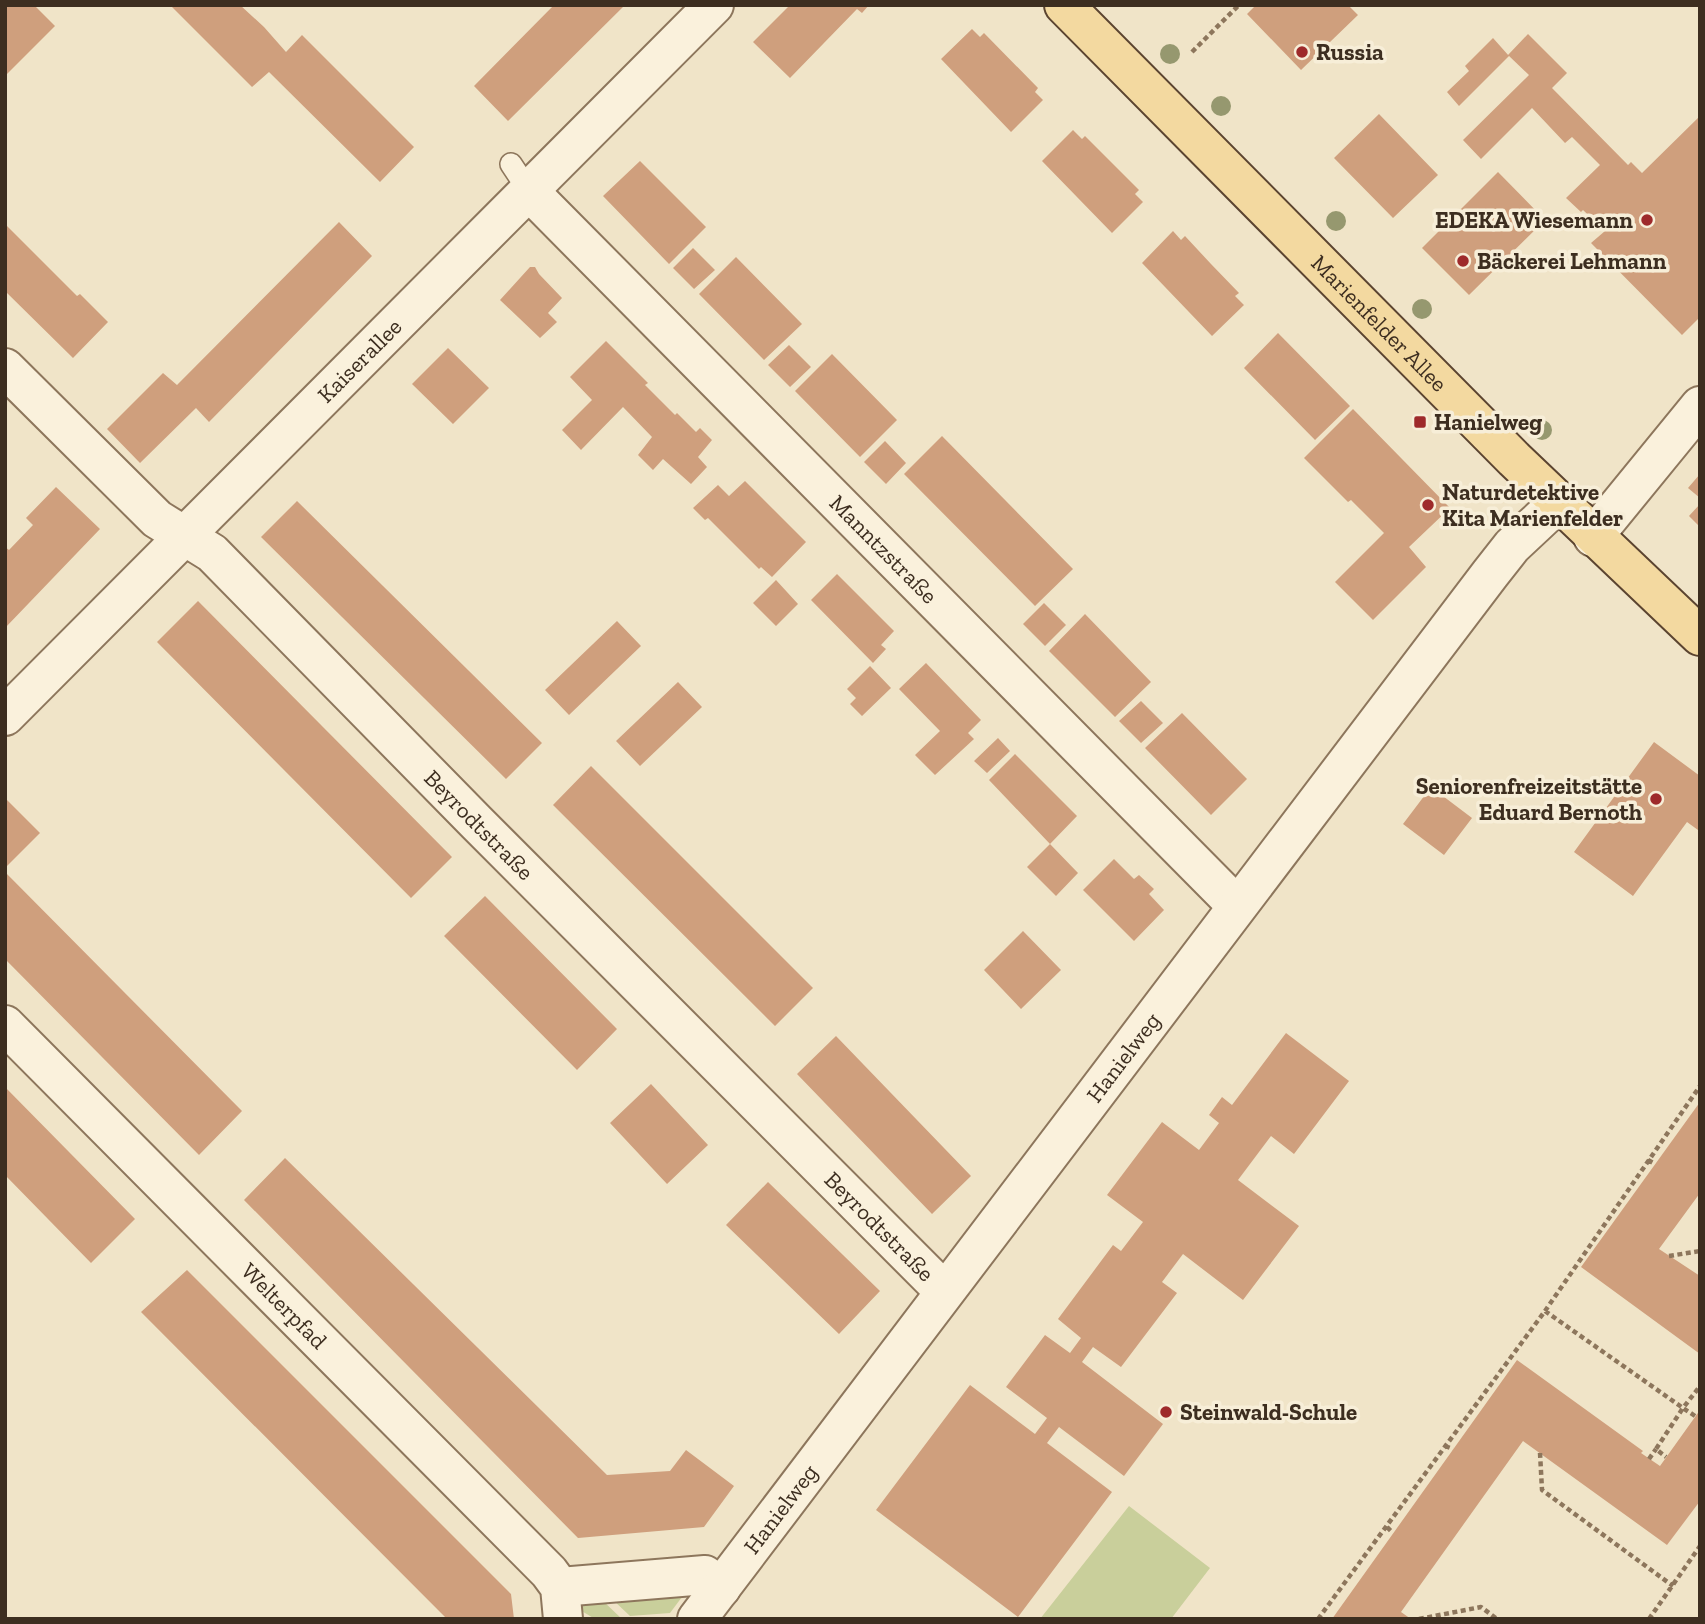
<svg xmlns="http://www.w3.org/2000/svg" width="1705" height="1624" viewBox="0 0 1705 1624" font-family="'Zilla Slab',serif">
	<style>
		.green { fill: #c9cf9b }
		.building { fill: #cf9f7d }
		.lines { fill: none; stroke-linecap: round; stroke-linejoin: round }
		.lane-casing { stroke: #8d765c; stroke-width: 24 }
		.street-casing { stroke: #8d765c; stroke-width: 42 }
		.primary-casing { stroke: #5b4430; stroke-width: 42 }
		.path { stroke: #8d765c; stroke-width: 4.5; stroke-dasharray: 5 3.5; stroke-linecap: butt }
		.lane { stroke: #faf1dc; stroke-width: 21 }
		.street { stroke: #faf1dc; stroke-width: 38 }
		.primary { stroke: #f3d9a0; stroke-width: 38 }
		.tree { fill: #96986f }
		.poi-dot { fill: #9e2a2b; stroke: #f7eed8; stroke-width: 2.5 }
		.labels { text-anchor: middle; dominant-baseline: central; stroke-width: 7; stroke-linejoin: round; paint-order: stroke }
		.poi-label { font-size: 23px; font-weight: bold; fill: #3d2e20; stroke: #f7eed8; text-anchor: start }
		.street-label { font-size: 23px; fill: #3d2e20; stroke: #f7eed8 }
	</style>
	<rect width="100%" height="100%" fill="#f0e4c8"/>
	<!-- green -->
	<path class="green" d="M1129,1506L1210,1568L1171,1619H1040Z
		M685,1593L670,1613L630,1616L612,1599Z
		M602,1600L622,1619H595L575,1607L577,1604Z"/>
	<!-- building -->
	<path class="building" d="M5,5H34L55,26L5,76Z
		M170,5H240L264,27L286,52L302,35L414,147L380,182L269,72L252,87Z
		M554,5H625L508,121L474,86Z
		M790,5H869L862,13L857,9L790,78L753,42Z
		M1256,5H1348L1358,15L1301,70L1247,14Z
		M972,29L980,37L984,33L1038,88L1035,92L1043,100L1011,132L941,59Z
		M1528,34L1567,73L1552,88L1628,165L1631,162L1642,173L1700,116V317L1682,335L1591,243L1605,231L1583,210L1581,212L1566,198L1600,165L1572,137L1565,143L1532,108L1481,159L1463,140L1529,75L1508,55Z
		M1493,38L1509,56L1459,106L1447,92L1469,71L1465,66Z
		M1379,114L1438,175L1393,218L1334,158Z
		M1073,130L1082,139L1085,136L1139,190L1135,194L1143,202L1112,233L1042,161Z
		M640,161L706,227L669,264L603,196Z
		M1498,172L1545,220L1469,295L1422,248Z
		M339,222L372,256L209,422L196,408L140,463L107,429L163,373L177,385Z
		M5,224L77,296L80,294L108,322L73,358L5,291Z
		M1173,231L1181,240L1185,236L1211,264L1239,293L1235,296L1244,305L1212,336L1142,263Z
		M693,248L715,270L694,289L673,268Z
		M736,257L802,324L764,360L699,294Z
		M530,267H535L539,274L562,298L548,313L557,322L540,338L500,300Z
		M1278,333L1350,406L1315,440L1244,368Z
		M606,341L648,383L645,385L675,415L677,413L696,432L700,428L712,440L698,457L707,467L691,484L663,459L653,470L638,455L652,437L623,407L581,450L562,430L592,400L570,377Z
		M789,345L811,367L790,387L768,365Z
		M448,348L489,388L453,424L412,384Z
		M832,354L897,420L860,457L795,391Z
		M1353,409L1450,508L1409,547L1426,567L1373,620L1335,582L1384,533L1351,500L1348,502L1304,458Z
		M942,436L1073,569L1035,606L904,474Z
		M885,441L906,463L886,484L864,462Z
		M1700,474V498L1688,488Z
		M745,481L806,542L772,577L761,567L759,569L708,518L705,520L693,508L718,485L729,496Z
		M56,487L100,529L5,628V547L9,550L33,525L26,518Z
		M297,501L542,743L506,779L261,537Z
		M1700,504V527L1689,516Z
		M837,574L894,631L881,645L886,649L873,663L811,600Z
		M776,580L798,604L776,626L753,603Z
		M198,601L452,857L411,898L157,642Z
		M1044,603L1066,625L1045,646L1023,624Z
		M1085,614L1151,682L1115,717L1049,651Z
		M617,621L641,646L569,715L545,690Z
		M926,663L981,720L968,733L974,739L935,775L915,755L940,731L899,689Z
		M870,666L891,688L862,716L850,704L856,698L847,689Z
		M678,682L702,707L640,766L616,741Z
		M1141,701L1163,723L1141,743L1119,721Z
		M1182,713L1247,779L1211,815L1145,748Z
		M998,738L1010,751L987,773L974,761Z
		M1654,742L1700,776V828L1698,830L1687,822L1633,896L1574,852Z
		M1015,754L1077,816L1050,844L989,780Z
		M591,766L813,988L775,1026L553,805Z
		M1431,787L1472,818L1444,855L1403,824Z
		M5,798L40,833L5,868Z
		M1050,844L1078,873L1056,896L1027,867Z
		M1114,859L1134,879L1139,875L1154,889L1149,894L1164,910L1134,941L1083,890Z
		M5,872L242,1111L199,1155L5,959Z
		M485,896L617,1029L577,1070L444,936Z
		M1023,931L1061,970L1021,1009L984,970Z
		M1286,1033L1349,1081L1294,1154L1271,1136L1238,1180L1299,1226L1243,1300L1183,1254L1162,1282L1177,1293L1121,1367L1093,1347L1082,1362L1163,1424L1124,1476L1059,1427L1047,1443L1112,1492L1018,1617L876,1510L970,1385L1035,1434L1047,1418L1006,1387L1045,1335L1070,1353L1081,1338L1058,1319L1113,1245L1121,1251L1143,1222L1107,1195L1162,1122L1199,1150L1219,1123L1209,1115L1222,1097L1232,1105Z
		M836,1036L971,1176L932,1214L797,1074Z
		M651,1084L708,1145L667,1184L610,1123Z
		M5,1087L135,1219L91,1263L5,1175Z
		M1700,1102V1193L1659,1249L1700,1276V1354L1581,1267Z
		M285,1158L607,1475L670,1471L686,1450L734,1486L704,1527L578,1538L244,1200Z
		M768,1182L880,1291L839,1334L726,1225Z
		M187,1270L511,1594L514,1619H447L141,1312Z
		M1517,1360L1643,1451L1641,1453L1660,1466L1700,1410V1501L1667,1545L1523,1441L1401,1612L1411,1619H1332Z"/>
	<g class="lines">
		<defs>
			<path id="lane" d="M511,164L529,191"/>
			<g id="street">
				<path id="s1" d="M529,191L1237,906"/>
				<path id="s2" d="M5,368L157,519L212,553L477,823L944,1291"/>
				<path d="M1593,537L1700,406"/>
				<path id="s3" d="M5,716L714,5"/>
				<path id="s4" d="M5,1025L549,1572L560,1587L563,1619"/>
				<path d="M560,1587L705,1575L721,1588"/>
				<path id="s5" d="M697,1619L1490,574L1512,546L1558,503"/>
			</g>
			<g id="primary">
				<path id="s6" d="M1064,5L1514,459L1700,636"/>
			</g>
		</defs>
		<!-- lane casing -->
		<use href="#lane" class="lane-casing"/>
		<!-- street casing -->
		<use href="#street" class="street-casing"/>
		<!-- primary casing -->
		<use href="#primary" class="primary-casing"/>
		<!-- path -->
		<path class="path" d="M1192,52L1239,5
			M1648,1160L1655,1164
			M1669,1256L1700,1251
			M1545,1311L1683,1408L1656,1449L1666,1457
			M1695,1416L1683,1408L1700,1386
			M1445,1446L1453,1449
			M1540,1453L1542,1490L1673,1586
			M1649,1459L1656,1449
			M1387,1527L1393,1533
			M1318,1619L1545,1311L1700,1086
			M1419,1619L1481,1607L1497,1619
			M1649,1619L1700,1546"/>
		<!-- lane -->
		<use href="#lane" class="lane"/>
		<!-- street -->
		<use href="#street" class="street"/>
		<!-- primary -->
		<use href="#primary" class="primary"/>
	</g>
	<!-- trees -->
	<g class="tree">
		<circle cx="1170" cy="54" r="10"/>
		<circle cx="1221" cy="106" r="10"/>
		<circle cx="1336" cy="221" r="10"/>
		<circle cx="1422" cy="309" r="10"/>
		<circle cx="1542" cy="430" r="10"/>
	</g>
	<!-- markers -->
	<g class="poi-dot">
		<circle cx="1302" cy="52" r="7"/>
		<circle cx="1647" cy="220" r="7"/>
		<circle cx="1463" cy="261" r="7"/>
		<rect x="1413" y="415" width="14" height="14" rx="3.5"/>
		<circle cx="1428" cy="505" r="7"/>
		<circle cx="1656" cy="799" r="7"/>
		<circle cx="1166" cy="1412" r="7"/>
	</g>
	<g class="labels">
		<!-- poi labels -->
		<g class="poi-label">
			<text x="1316" y="52">Russia</text>
			<text x="1633" y="220" text-anchor="end">EDEKA Wiesemann</text>
			<text x="1477" y="261">Bäckerei Lehmann</text>
			<text x="1434" y="422">Hanielweg</text>
			<text x="1442" y="492">Naturdetektive<tspan x="1442" dy="26">Kita Marienfelder</tspan></text>
			<text x="1642" y="786" text-anchor="end">Seniorenfreizeitstätte<tspan x="1642" dy="26">Eduard Bernoth</tspan></text>
			<text x="1180" y="1412">Steinwald-Schule</text>
		</g>
		<!-- street labels -->
		<g class="street-label">
			<text stroke="none"><textPath href="#s6" startOffset="448">Marienfelder Allee</textPath></text>
			<text stroke="none"><textPath href="#s3" startOffset="502">Kaiserallee</textPath></text>
			<text stroke="none"><textPath href="#s1" startOffset="504">Manntzstraße</textPath></text>
			<text stroke="none"><textPath href="#s2" startOffset="660">Beyrodtstraße</textPath></text>
			<text stroke="none"><textPath href="#s5" startOffset="705">Hanielweg</textPath></text>
			<text stroke="none"><textPath href="#s2" startOffset="1227">Beyrodtstraße</textPath></text>
			<text stroke="none"><textPath href="#s4" startOffset="396">Welterpfad</textPath></text>
			<text stroke="none"><textPath href="#s5" startOffset="138">Hanielweg</textPath></text>
		</g>
	</g>
	<!-- border -->
	<rect width="1705" height="1624" fill="none" stroke="#3d2e20" stroke-width="14"/>
</svg>
